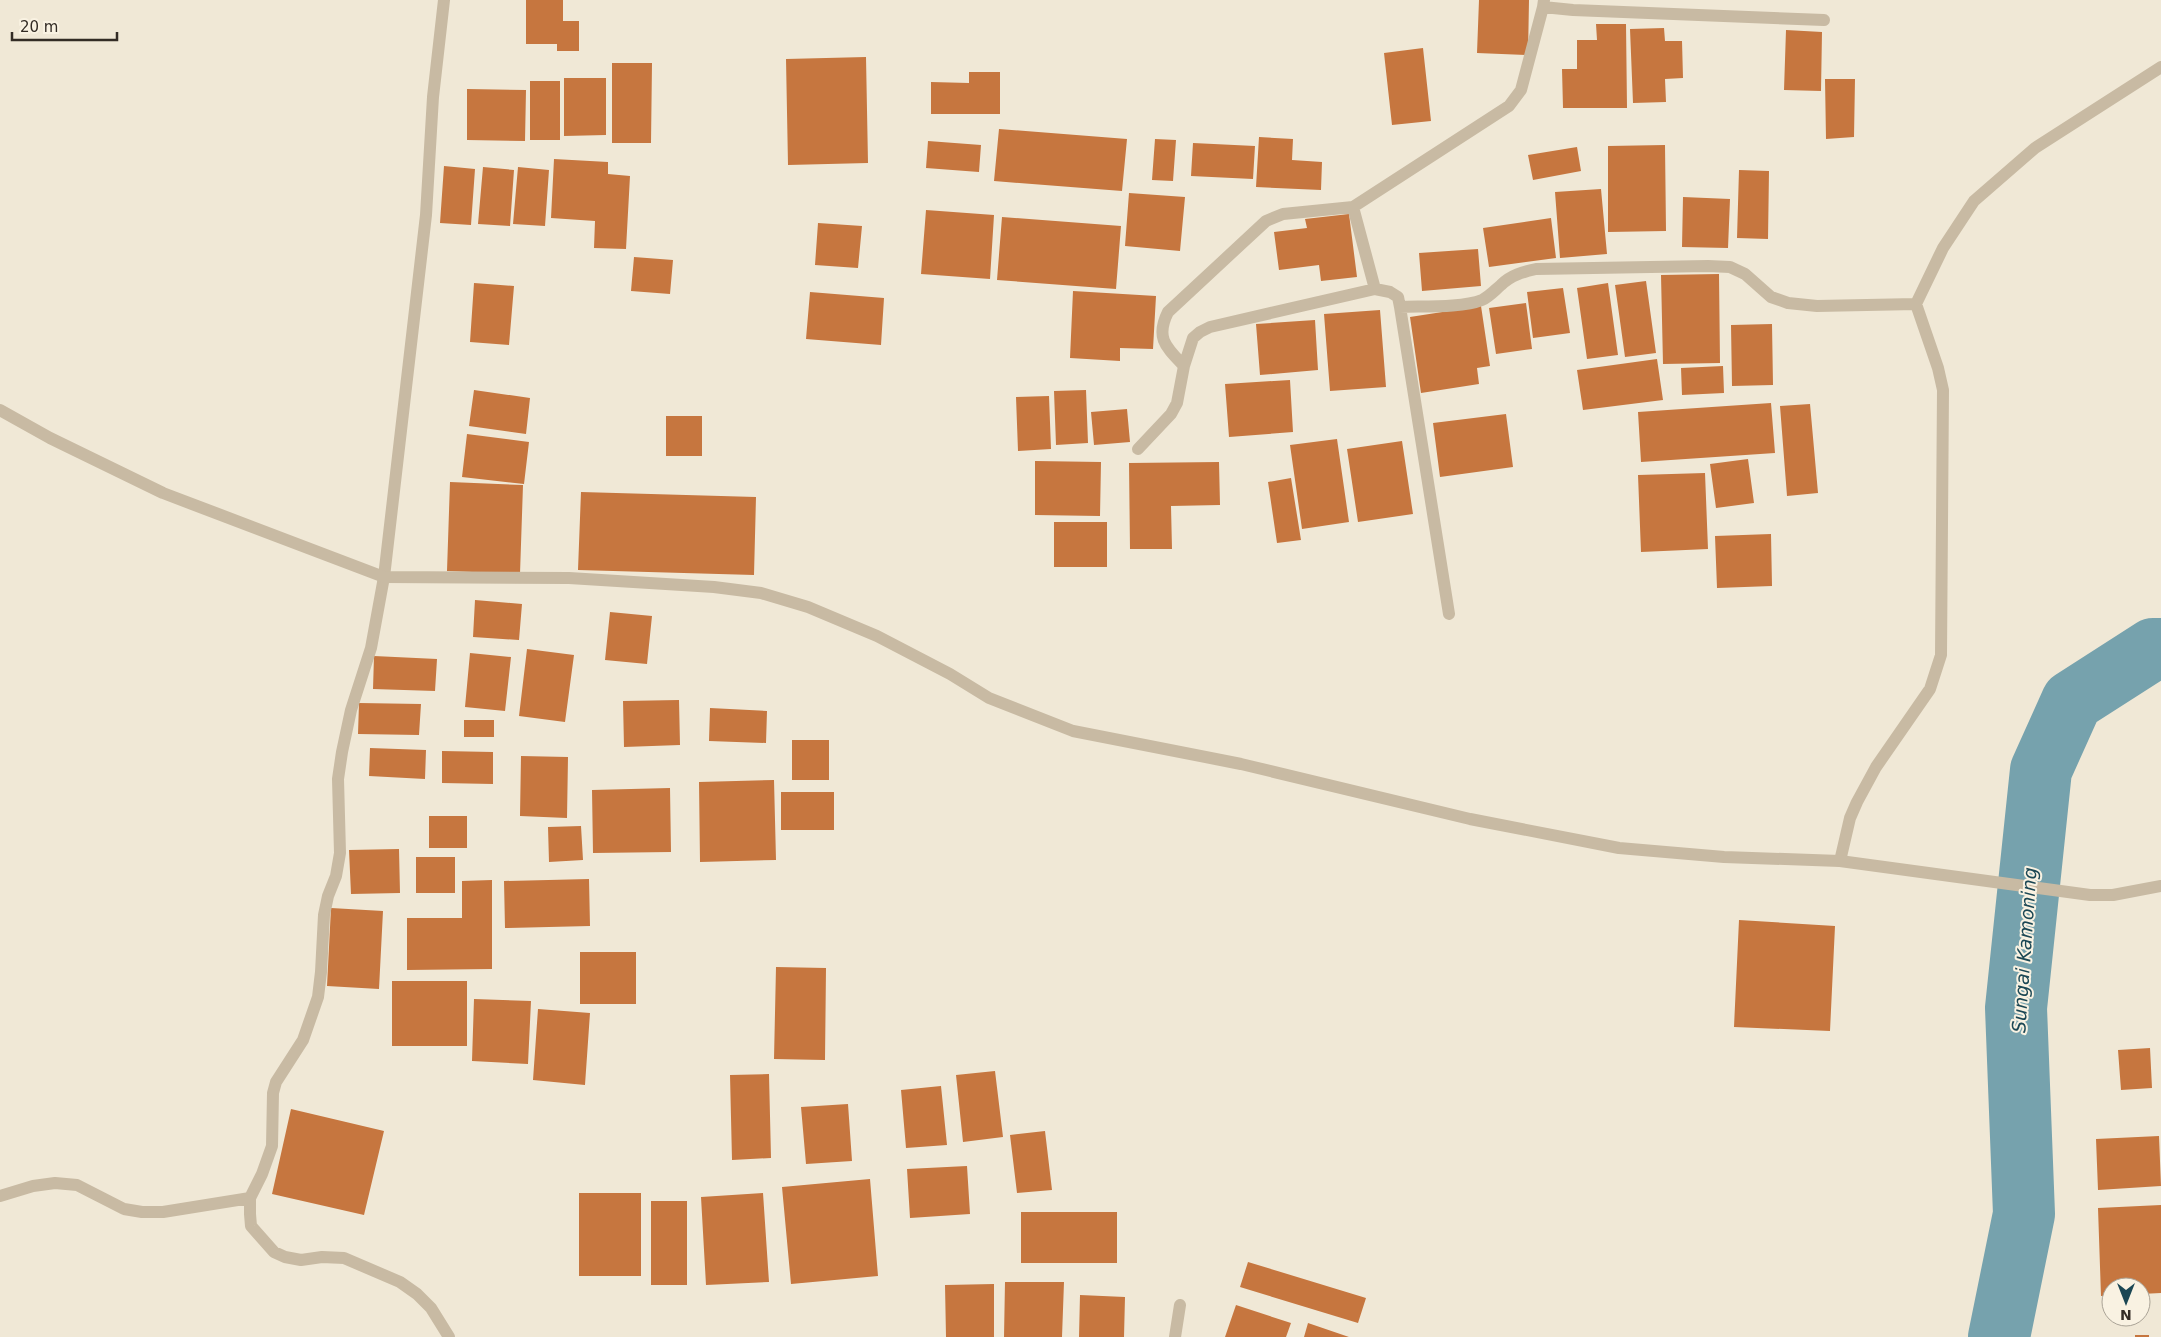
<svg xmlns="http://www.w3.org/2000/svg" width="2161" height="1337" viewBox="0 0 2161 1337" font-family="'DejaVu Sans',sans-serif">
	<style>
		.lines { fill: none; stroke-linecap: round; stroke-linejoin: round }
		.river { stroke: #76a2ad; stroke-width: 62 }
		.building { fill: #c6763f }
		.minor { stroke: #c8baa3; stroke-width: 12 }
		.tertiary { stroke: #c8baa3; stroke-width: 12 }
		.labels { text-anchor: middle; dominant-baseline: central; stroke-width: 4; stroke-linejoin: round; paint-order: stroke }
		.water-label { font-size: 19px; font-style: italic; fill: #1b4754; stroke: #f9f2e2 }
	</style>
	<rect width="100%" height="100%" fill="#f0e8d6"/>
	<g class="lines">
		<!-- river -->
		<path class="river" d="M1999,1337L2024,1214L2016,1008L2041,770L2072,701L2153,649H2161"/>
	</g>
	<!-- building -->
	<path class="building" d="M526,0H563V21H579V51H557V44H526Z
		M1479,0H1529L1528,55L1477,53Z
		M1596,24H1626L1627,108H1563L1562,69H1577V40H1597Z
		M1664,28L1665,41H1682L1683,78L1665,79L1666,102L1633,103L1630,29Z
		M1786,30L1822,32L1821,91L1784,90Z
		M1423,48L1431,121L1392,125L1384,53Z
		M866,57L868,163L788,165L786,59Z
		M612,63H652L651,143H612Z
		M969,72H1000V114H931V82L969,83Z
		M564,78H606V135L564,136Z
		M1825,79H1855L1854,137L1826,139Z
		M530,81H560V140H530Z
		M467,89L526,90L525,141L467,140Z
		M999,129L1127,139L1122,191L994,181Z
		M1259,137L1293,139L1292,160L1322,162L1321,190L1256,187Z
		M1155,139L1176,140L1173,181L1152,180Z
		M928,141L981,145L979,172L926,168Z
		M1193,143L1255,146L1253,179L1191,176Z
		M1665,145L1666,231L1608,232V146Z
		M1577,147L1581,171L1533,180L1528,155Z
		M554,159L608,162V174L630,176L626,249L594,248L595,221L551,218Z
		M444,166L475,169L471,225L440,223Z
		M483,167L514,170L510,226L478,224Z
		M518,167L549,170L545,226L513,224Z
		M1739,170L1769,171L1768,239L1737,238Z
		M1601,189L1607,254L1560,258L1555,192Z
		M1129,193L1185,197L1180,251L1125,246Z
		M1683,197L1730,199L1728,248L1682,247Z
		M926,210L994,215L990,279L921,274Z
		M1349,214L1357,277L1321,281L1319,265L1279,270L1274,232L1307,228L1305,219Z
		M1002,217L1121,226L1116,289L997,280Z
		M1551,218L1556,258L1489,267L1483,228Z
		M818,223L862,226L858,268L815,265Z
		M1478,249L1481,286L1422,291L1419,253Z
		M634,257L673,260L670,294L631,291Z
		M1719,274L1720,363L1663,364L1661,275Z
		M1646,281L1656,353L1625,357L1615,285Z
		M474,283L514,286L509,345L470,342Z
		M1608,283L1618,355L1587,359L1577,288Z
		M1563,288L1570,333L1533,338L1527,292Z
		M1073,291L1156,296L1153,349L1120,348V361L1070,358Z
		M810,292L884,298L881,345L806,339Z
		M1526,303L1532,349L1496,354L1489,308Z
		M1481,306L1490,366L1477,368L1479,384L1421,393L1410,317Z
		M1380,310L1386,387L1330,391L1324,314Z
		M1315,320L1318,370L1260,375L1256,324Z
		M1772,324L1773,385L1732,386L1731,325Z
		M1657,359L1663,400L1583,410L1577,370Z
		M1723,366L1724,393L1682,395L1681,368Z
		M1290,380L1293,432L1229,437L1225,384Z
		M474,390L530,398L526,434L469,426Z
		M1086,390L1088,443L1056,445L1054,391Z
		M1049,396L1051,449L1018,451L1016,397Z
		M1771,403L1775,453L1641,462L1638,412Z
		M1810,404L1818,493L1787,496L1780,406Z
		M1127,409L1130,442L1094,445L1091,412Z
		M1506,414L1513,467L1440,477L1433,423Z
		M666,416H702V456H666Z
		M467,434L529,442L524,484L462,477Z
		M1337,439L1349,522L1302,529L1290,445Z
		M1402,441L1413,514L1358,522L1347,449Z
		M1748,459L1754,503L1716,508L1710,464Z
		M1035,461L1101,462L1100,516L1035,515Z
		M1219,462L1220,505L1171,506L1172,549H1130L1129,463Z
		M1705,473L1708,549L1641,552L1638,475Z
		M1291,478L1301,540L1277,543L1268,482Z
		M450,482L523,485L520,574L447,571Z
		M581,492L756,497L754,575L578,570Z
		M1054,522H1107V567H1054Z
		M1771,534L1772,586L1717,588L1715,536Z
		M475,600L522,604L519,640L473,637Z
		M610,612L652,616L647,664L605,660Z
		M527,649L574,655L565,722L519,716Z
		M470,653L511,657L505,711L465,707Z
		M374,656L437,659L435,691L373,689Z
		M679,700L680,745L624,747L623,701Z
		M359,703L421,704L419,735L358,734Z
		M710,708L767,711L766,743L709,741Z
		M464,720H494V737H464Z
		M792,740H829V780H792Z
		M370,748L426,750L425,779L369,776Z
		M442,751L493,752V784L442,783Z
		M521,756L568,757L567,818L520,816Z
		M774,780L776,860L700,862L699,782Z
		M670,788L671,852L593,853L592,790Z
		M781,792H834V830H781Z
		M429,816H467V848H429Z
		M581,826L583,860L549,862L548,827Z
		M399,849L400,893L351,894L349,850Z
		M416,857H455V893H416Z
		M589,879L590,926L505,928L504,881Z
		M492,880V969L407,970V918H462V881Z
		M331,908L383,911L379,989L327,986Z
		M1739,920L1835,926L1830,1031L1734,1027Z
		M580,952H636V1004H580Z
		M776,967L826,968L825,1060L774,1059Z
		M392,981H467V1046H392Z
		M474,999L531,1001L528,1064L472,1061Z
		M538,1009L590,1013L585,1085L533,1080Z
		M2150,1048L2152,1088L2121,1090L2118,1050Z
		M995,1071L1003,1137L963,1142L956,1075Z
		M769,1074L771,1158L732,1160L730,1075Z
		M941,1086L947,1145L906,1148L901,1090Z
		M848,1104L852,1161L806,1164L801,1107Z
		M291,1109L384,1131L364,1215L272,1194Z
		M1045,1131L1052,1190L1017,1193L1010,1135Z
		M2159,1136L2161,1186L2098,1190L2096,1139Z
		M967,1166L970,1214L910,1218L907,1169Z
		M870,1179L878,1276L791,1284L782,1187Z
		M579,1193H641V1276H579Z
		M763,1193L769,1282L706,1285L701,1197Z
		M651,1201H687V1285H651Z
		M2161,1205V1293L2141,1294V1287H2111V1296H2101L2098,1208Z
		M1021,1212H1117V1263H1021Z
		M1248,1262L1366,1298L1358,1323L1240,1287Z
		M1005,1282H1064L1062,1337H1004Z
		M994,1284V1337H946L945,1285Z
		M1080,1295L1125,1297L1124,1337H1079Z
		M1236,1305L1291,1323L1286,1337H1225Z
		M1308,1323L1349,1337H1304Z
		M2135,1335H2149V1337H2135Z"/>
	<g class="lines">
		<!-- minor -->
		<path class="minor" d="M444,0L433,97L426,215L384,577L371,648L351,710L342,752L338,779L340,853L336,876L328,896L324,915L321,972L318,997L303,1040L276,1082L273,1093L272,1146L262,1174L250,1198V1214L251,1226L274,1252L285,1257L301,1260L322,1257L344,1258L400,1282L417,1294L431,1308L449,1337
			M1544,0L1543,7L1573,10L1824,20
			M1353,207L1375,289
			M1400,307L1449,614
			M1184,366C1166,347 1155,338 1168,312L1266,221L1283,214L1353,207L1509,106L1521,90L1543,7
			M1138,449L1171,414L1177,403L1184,366L1193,338L1200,332L1210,327L1375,289L1390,292L1398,297L1400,307C1422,306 1462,308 1482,300C1490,296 1495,290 1501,285C1511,275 1523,272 1536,269L1708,266L1730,267L1745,274L1771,297L1788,303L1817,306L1916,304
			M1840,861L1850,818L1857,802L1876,767L1930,689L1941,655L1943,390L1938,368L1916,304L1943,248L1974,201L2035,148L2161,67
			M0,1196L33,1186L55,1183L77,1185L124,1209L142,1212H163L250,1198
			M1175,1337L1180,1305"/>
		<!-- tertiary -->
		<path class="tertiary" d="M0,410L50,438L163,493L384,577L569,578L714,587L761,593L808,607L877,636L950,674L989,698L1073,731L1241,764L1470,819L1619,848L1724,857L1840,861L2090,895H2113L2161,886"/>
	</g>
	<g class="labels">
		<!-- water labels -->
		<g class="water-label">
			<text transform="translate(2024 950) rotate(-86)">Sungai Kamoning</text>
		</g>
	</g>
	<!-- north arrow -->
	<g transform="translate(2126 1302) rotate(180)"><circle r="24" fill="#f9f2e2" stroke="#aaa396"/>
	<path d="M0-4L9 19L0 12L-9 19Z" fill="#1b4754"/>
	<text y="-8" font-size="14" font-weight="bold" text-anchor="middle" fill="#332c25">N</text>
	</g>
	<!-- scale -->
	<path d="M12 32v8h105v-8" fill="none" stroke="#332c25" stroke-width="2.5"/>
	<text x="20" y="32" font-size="15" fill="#332c25" stroke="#f9f2e2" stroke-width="4" paint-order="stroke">20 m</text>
</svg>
